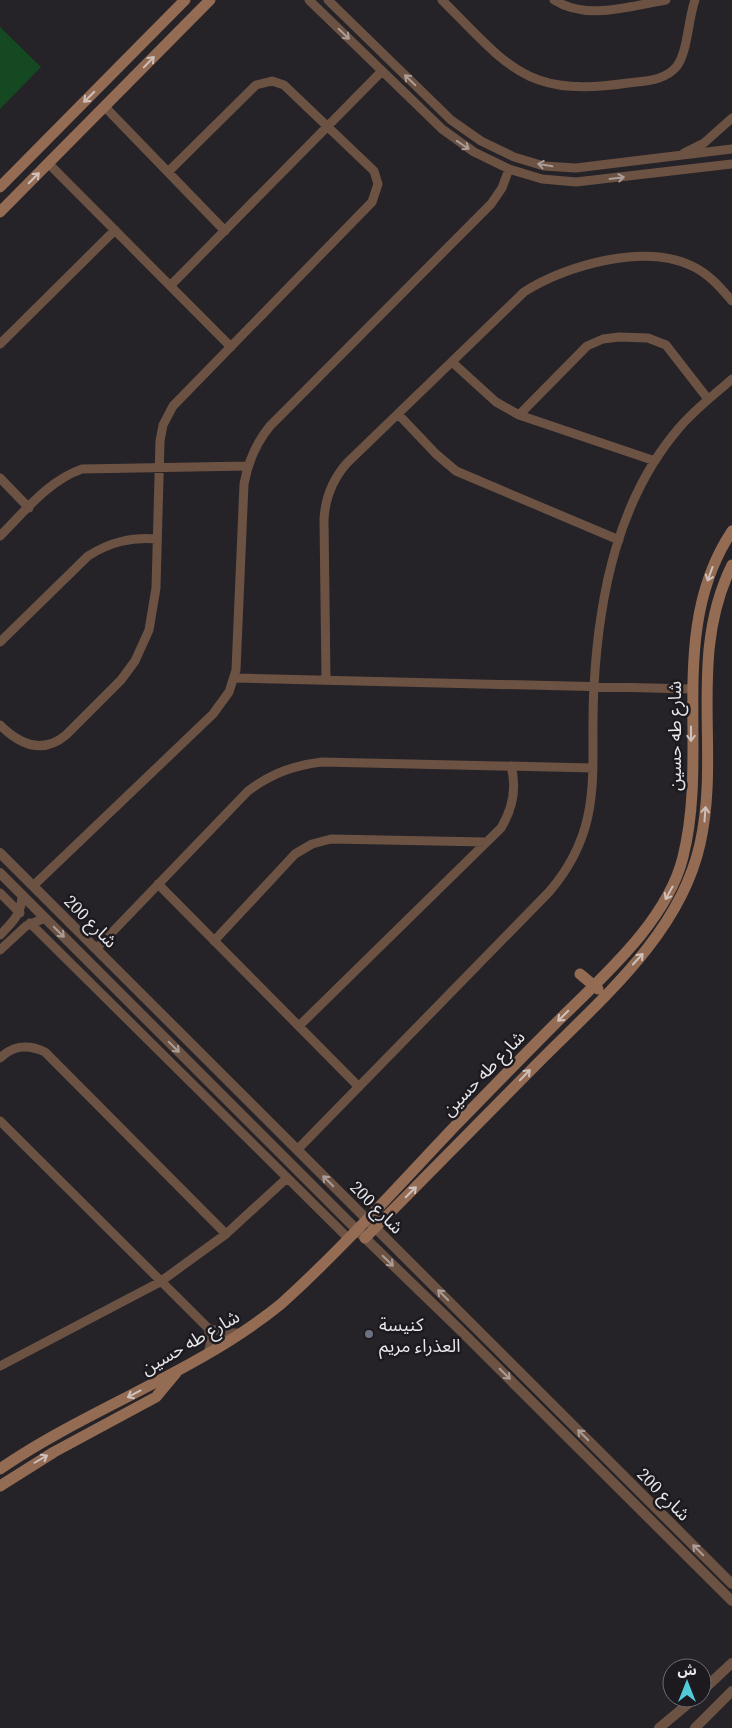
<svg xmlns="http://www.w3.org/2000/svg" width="732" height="1728" viewBox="0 0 732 1728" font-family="'Source Serif 4','Noto Sans Arabic',serif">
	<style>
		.green { fill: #144921 }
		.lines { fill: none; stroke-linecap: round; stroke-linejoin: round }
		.minor { stroke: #6c5243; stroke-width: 9 }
		.tertiary { stroke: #6c5243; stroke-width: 10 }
		.secondary { stroke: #946c54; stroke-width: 11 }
		.oneway { stroke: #aa9c96 }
		.oneway2 { stroke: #cec1bc }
		.worship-dot { fill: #6b7280; stroke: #1c1a1f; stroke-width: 2 }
		.labels { text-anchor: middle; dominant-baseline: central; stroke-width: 5; stroke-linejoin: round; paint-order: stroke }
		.street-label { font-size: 18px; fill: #e7e6e9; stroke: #1c1a1f }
		.poi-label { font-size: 18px; fill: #e7e6e9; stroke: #1c1a1f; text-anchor: start }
	</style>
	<rect width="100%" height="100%" fill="#252328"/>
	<!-- green -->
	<path class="green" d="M0,27L41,67L0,109Z"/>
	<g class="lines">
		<!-- minor -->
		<path class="minor" d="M309,0L442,129L474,152L509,169L542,179L576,182L732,164
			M328,0L451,120L481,141L514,157L544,166L576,168L732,149
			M442,0C509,67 526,98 628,83C645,81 665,81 677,66C688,51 688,19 695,0
			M554,0C587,21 630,6 666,0
			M105,107L225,231
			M684,153L704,143L732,118
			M49,164L231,347
			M170,286L382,71
			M0,344L115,230
			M452,362L496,402L519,415L655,461
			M398,414L436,454L456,471L619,540
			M519,415L587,346L603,339L619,337L648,338L666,345L708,399
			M0,478L29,508
			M0,536C24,512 49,480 82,469L248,466
			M0,642L88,556C110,542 131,537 157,539
			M234,678L692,689
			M326,680L324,520C325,498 332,480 347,463L524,292C566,265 645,243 692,266C709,274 720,287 732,301
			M0,725C19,744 42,755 66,735L121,680L135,661L149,630L156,588L160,441L163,425L173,406L372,202L378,184L374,171L284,85L272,81L256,85L168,172
			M158,884L359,1087
			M33,886L213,714L229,692L236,670L244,484C248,462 255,444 270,426L491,204L502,188L509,169
			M0,893L20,913
			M30,923L348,1238
			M0,935C12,923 22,914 22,895
			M214,941L295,854L312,844L331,839L486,842
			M96,949L248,791C270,774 294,765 322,762L593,768
			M0,950L26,926L45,918
			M299,1026L501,828C513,808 517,788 511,766
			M0,1058C14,1045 28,1044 45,1052L226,1234
			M0,1121L208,1328L225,1333H241
			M297,1150L549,892C607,825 589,766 594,686C599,595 618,499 679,428C695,409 714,395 732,379
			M208,1328L211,1341L208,1354
			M0,1366L160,1282L226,1234L287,1178"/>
		<!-- tertiary -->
		<path class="tertiary" d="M0,853L732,1584
			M0,873L365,1238L458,1328L732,1601
			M702,1691L732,1663
			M659,1728L695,1698
			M695,1728L732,1691"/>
		<!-- secondary -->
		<path class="secondary" d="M0,187L185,0
			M0,212L210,0
			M580,974L598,989
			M365,1238C420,1183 475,1127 530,1071C594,1005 679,938 700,844C721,751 687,656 732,565
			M0,1469C90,1407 196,1373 281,1304C343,1248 399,1185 456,1125C489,1091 522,1057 555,1024C601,978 667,922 683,857C710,749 666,630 732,531
			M0,1486L54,1452L156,1397L176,1373"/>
	</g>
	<!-- one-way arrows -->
	<defs><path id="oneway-shaft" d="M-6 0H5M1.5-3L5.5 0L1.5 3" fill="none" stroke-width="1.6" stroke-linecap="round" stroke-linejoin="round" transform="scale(1.25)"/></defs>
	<g class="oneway">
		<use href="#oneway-shaft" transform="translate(344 34) rotate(44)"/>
		<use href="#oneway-shaft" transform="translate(410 80) rotate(-136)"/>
		<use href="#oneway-shaft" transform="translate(463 145) rotate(34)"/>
		<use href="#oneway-shaft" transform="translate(545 165) rotate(-170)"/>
		<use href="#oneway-shaft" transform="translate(617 178) rotate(-7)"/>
		<use href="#oneway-shaft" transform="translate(59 932) rotate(45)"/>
		<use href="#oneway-shaft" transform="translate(174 1047) rotate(45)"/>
		<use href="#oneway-shaft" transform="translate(328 1181) rotate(-135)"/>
		<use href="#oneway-shaft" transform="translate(388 1261) rotate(44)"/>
		<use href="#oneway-shaft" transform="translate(443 1295) rotate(-135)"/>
		<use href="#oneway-shaft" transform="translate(505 1374) rotate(45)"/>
		<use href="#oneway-shaft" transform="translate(583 1435) rotate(-135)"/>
		<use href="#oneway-shaft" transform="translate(698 1550) rotate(-135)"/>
	</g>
	<g class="oneway2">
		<use href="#oneway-shaft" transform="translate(149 62) rotate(-46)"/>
		<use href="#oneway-shaft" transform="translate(89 97) rotate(135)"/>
		<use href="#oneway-shaft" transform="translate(34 178) rotate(-45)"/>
		<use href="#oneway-shaft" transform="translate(710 574) rotate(110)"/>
		<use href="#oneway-shaft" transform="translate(691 734) rotate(90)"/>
		<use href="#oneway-shaft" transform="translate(705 814) rotate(-86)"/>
		<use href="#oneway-shaft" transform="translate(669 893) rotate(119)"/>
		<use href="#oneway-shaft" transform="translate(638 959) rotate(-47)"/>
		<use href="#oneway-shaft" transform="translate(563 1016) rotate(135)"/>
		<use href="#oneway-shaft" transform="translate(525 1075) rotate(-46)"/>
		<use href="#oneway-shaft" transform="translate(411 1192) rotate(-45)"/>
		<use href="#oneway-shaft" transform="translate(134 1394) rotate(152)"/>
		<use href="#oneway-shaft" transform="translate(41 1459) rotate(-30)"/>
	</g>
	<!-- markers -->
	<circle class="worship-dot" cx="369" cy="1334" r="5"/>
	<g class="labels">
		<!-- street labels -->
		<g class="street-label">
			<text transform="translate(674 736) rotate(-90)">شارع طه حسين</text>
			<text transform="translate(91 921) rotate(45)">شارع 200</text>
			<text transform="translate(483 1073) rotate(-46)">شارع طه حسين</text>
			<text transform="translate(377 1207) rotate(45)">شارع 200</text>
			<text transform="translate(190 1342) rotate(-30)">شارع طه حسين</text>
			<text transform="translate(664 1494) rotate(45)">شارع 200</text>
		</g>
		<!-- poi labels -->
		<g class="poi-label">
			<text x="379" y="1324">كنيسة<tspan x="379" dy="21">العذراء مريم</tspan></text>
		</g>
	</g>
	<!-- north arrow -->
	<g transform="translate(687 1683)"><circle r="24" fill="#1c1a1f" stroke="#6d6c70"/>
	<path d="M0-4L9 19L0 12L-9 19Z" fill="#52cbd8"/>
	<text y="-8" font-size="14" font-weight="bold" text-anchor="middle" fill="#e7e6e9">ش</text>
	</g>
</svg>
